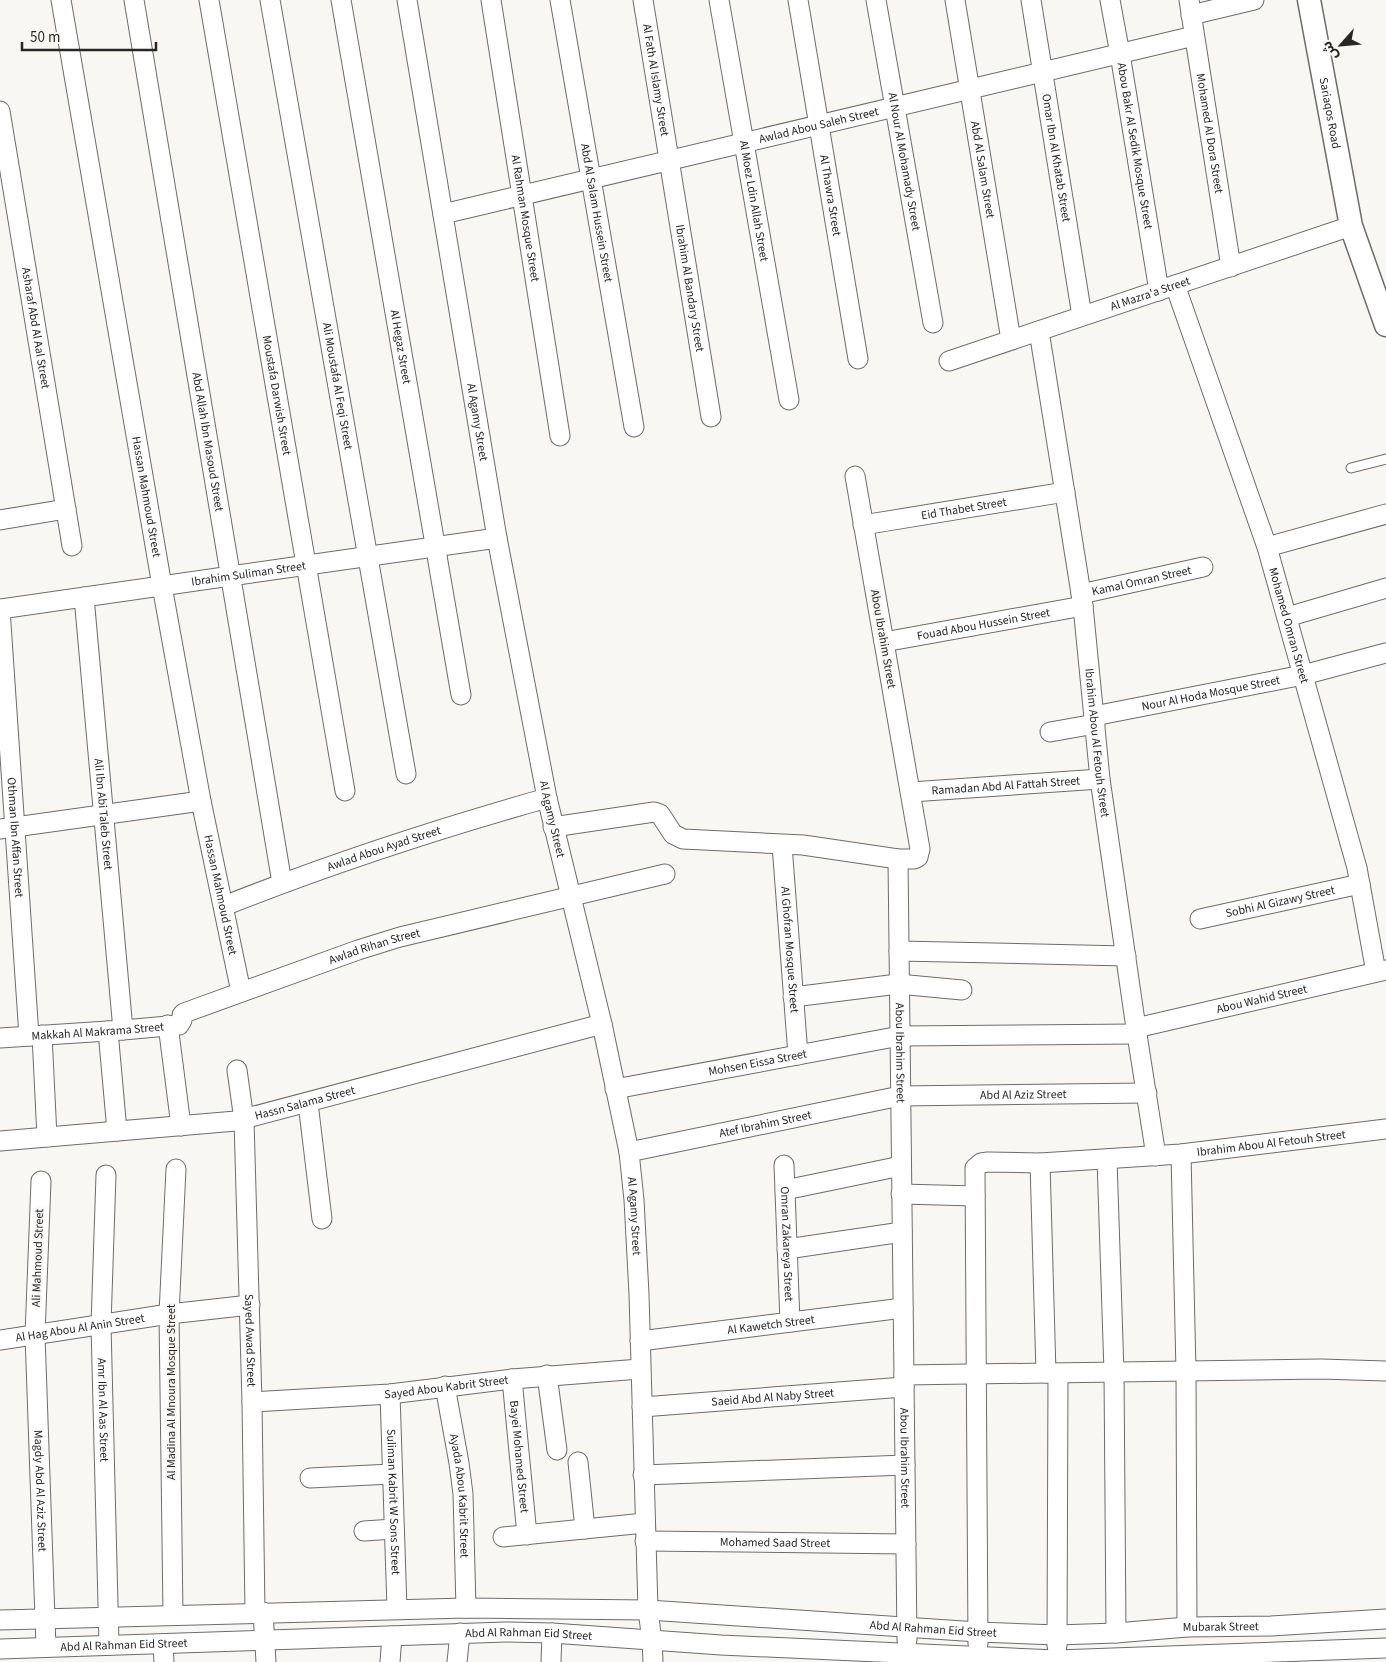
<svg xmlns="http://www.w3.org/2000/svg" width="1386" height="1662" viewBox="0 0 1386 1662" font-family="'Source Sans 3','Noto Sans Arabic',sans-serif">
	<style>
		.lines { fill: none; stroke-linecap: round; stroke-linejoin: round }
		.service-casing { stroke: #6e6c69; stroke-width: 11 }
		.minor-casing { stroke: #6e6c69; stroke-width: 21 }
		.tertiary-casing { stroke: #6e6c69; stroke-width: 25 }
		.service { stroke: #fff; stroke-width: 9 }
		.minor { stroke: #fff; stroke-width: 19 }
		.tertiary { stroke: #fff; stroke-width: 22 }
		.labels { text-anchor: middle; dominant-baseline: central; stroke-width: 4; stroke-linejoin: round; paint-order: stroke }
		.street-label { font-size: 12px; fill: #282726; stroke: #f9f7f4 }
	</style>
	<rect width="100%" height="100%" fill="#f9f7f4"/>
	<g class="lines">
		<defs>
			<path id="service" d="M1351,468L1386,459"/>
			<g id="minor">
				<path id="s1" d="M61,0L162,586L201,801L241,992"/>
				<path id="s2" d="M134,0L282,883"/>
				<path id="s3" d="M209,0L345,791"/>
				<path id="s4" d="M270,0L406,774"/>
				<path id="s5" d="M341,0L461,695"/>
				<path id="s6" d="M407,0L497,538L547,798L602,1024L629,1152L634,1200L639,1294L648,1610L652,1641L653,1662"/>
				<path id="s7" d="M491,0L560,436"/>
				<path id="s8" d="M560,0L634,427"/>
				<path id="s9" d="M643,0L711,417"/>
				<path id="s10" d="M719,0L789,400"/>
				<path id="s11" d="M798,0L858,359"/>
				<path id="s12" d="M876,0L933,323"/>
				<path id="s13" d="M955,0L1011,340"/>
				<path id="s14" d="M1031,0L1082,316"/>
				<path id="s15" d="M1110,0L1120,54L1159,291"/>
				<path id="s16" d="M1189,0L1231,267"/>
				<path d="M1191,15L1254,0"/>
				<path id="s17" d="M0,111L72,546"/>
				<path id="s18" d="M443,214L1194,36"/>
				<path id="s19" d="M1175,285L1267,547L1357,868L1376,972"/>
				<path id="s20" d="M1039,331L1083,606L1100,779L1136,1028L1156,1156"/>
				<path id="s21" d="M949,361L1351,226"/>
				<path d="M0,520L66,509"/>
				<path id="s22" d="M863,525L1065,492"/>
				<path d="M1267,547L1386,514"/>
				<path id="s23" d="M1081,594L1203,567"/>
				<path id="s24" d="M84,597L123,1030"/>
				<path id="s25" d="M0,609L497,538"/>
				<path id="s26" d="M0,609L29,1036"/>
				<path d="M1287,617L1386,588"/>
				<path id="s27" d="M884,642L1083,606"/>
				<path id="s28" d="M1094,716L1303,675L1386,653"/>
				<path d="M1050,732L1095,724"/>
				<path id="s29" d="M911,792L1100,779"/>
				<path d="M553,827L654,812L660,814L673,834L683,839L803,845L898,859H914L918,857L920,849L855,476"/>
				<path d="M0,829L201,801"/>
				<path id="s30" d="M782,845L798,1055"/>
				<path id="s31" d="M898,859L907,1640"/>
				<path id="s32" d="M224,906C330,864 437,829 547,798"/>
				<path id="s33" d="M1200,919L1360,884"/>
				<path d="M899,951L1126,956"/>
				<path d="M793,997L898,984L962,990"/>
				<path d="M168,1025L181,1126"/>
				<path id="s34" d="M1136,1028L1386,970"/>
				<path d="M108,1031L117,1131"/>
				<path d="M42,1035L47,1137"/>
				<path id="s35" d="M0,1038L123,1030L179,1025L182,1020V1015L184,1013L358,950L400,937L665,874"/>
				<path id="s36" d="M237,1070L244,1120L252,1402L255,1612"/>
				<path id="s37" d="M615,1089L900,1036L1137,1034"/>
				<path d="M308,1103L322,1219"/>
				<path id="s38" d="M0,1141L236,1121L602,1024"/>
				<path id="s39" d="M629,1152L900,1096L1147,1093"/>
				<path d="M1181,1154L1186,1371L1187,1627"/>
				<path d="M1107,1159L1114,1372L1116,1633"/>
				<path d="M1040,1163L1046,1373"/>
				<path id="s40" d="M784,1165L790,1322"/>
				<path id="s41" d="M106,1175L101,1325L109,1645"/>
				<path id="s42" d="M41,1181L35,1335L46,1647"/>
				<path d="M785,1190L901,1166"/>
				<path d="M901,1194L975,1196"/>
				<path d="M787,1249L902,1232"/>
				<path id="s43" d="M0,1340L169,1314L250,1305"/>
				<path id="s44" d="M640,1341L903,1308"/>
				<path d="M547,1375L557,1450"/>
				<path d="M904,1375L1321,1369L1386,1371"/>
				<path id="s45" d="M512,1379L527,1535"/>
				<path id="s46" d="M445,1386L459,1463L463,1494L466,1608"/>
				<path id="s47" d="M390,1394L397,1609"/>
				<path id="s48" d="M252,1402L390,1394L512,1379L640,1369"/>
				<path id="s49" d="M642,1407L904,1387"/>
				<path d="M578,1462L585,1529"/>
				<path d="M643,1475L905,1465"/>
				<path d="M310,1478L392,1474"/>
				<path d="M364,1531L394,1529"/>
				<path d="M503,1537L645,1523"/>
				<path id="s50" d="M645,1541L906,1544"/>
				<path d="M263,1612L266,1662"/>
				<path d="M173,1615L169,1314L176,1169"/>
				<path id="s51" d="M0,1620L466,1608L648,1610L978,1632L1057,1635L1116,1633L1187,1627L1271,1626L1386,1619"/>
				<path d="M163,1644L164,1662"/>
				<path id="s52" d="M978,1644L975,1168L981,1163L988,1162L1040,1163L1181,1154L1386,1129"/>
				<path d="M1057,1646L1058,1373"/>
				<path id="s53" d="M0,1649L506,1632L552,1633L721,1645L1057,1660L1386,1648"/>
				<path d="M390,1662L392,1636"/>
				<path d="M457,1662L460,1633"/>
				<path d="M551,1662L552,1633"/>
			</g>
			<g id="tertiary">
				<path id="s54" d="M1309,0L1351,226L1386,325"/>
			</g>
		</defs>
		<!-- service casing -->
		<use href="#service" class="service-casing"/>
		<!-- minor casing -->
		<use href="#minor" class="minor-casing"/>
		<!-- tertiary casing -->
		<use href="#tertiary" class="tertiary-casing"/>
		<!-- service -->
		<use href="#service" class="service"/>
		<!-- minor -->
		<use href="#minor" class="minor"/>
		<!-- tertiary -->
		<use href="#tertiary" class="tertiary"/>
	</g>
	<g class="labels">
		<!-- street labels -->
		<g class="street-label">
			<text stroke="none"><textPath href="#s9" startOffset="81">Al Fath Al Islamy Street</textPath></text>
			<text stroke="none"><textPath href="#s54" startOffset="115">Sariaqos Road</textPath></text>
			<text stroke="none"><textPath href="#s18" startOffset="386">Awlad Abou Saleh Street</textPath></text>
			<text stroke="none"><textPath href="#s16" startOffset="135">Mohamed Al Dora Street</textPath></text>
			<text stroke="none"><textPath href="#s15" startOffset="148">Abou Bakr Al Sedik Mosque Street</textPath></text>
			<text stroke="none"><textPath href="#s14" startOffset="160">Omar Ibn Al Khatab Street</textPath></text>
			<text stroke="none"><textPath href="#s12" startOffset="164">Al Nour Al Mohamady Street</textPath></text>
			<text stroke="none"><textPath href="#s13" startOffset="172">Abd Al Salam Street</textPath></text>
			<text stroke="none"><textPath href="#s11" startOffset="198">Al Thawra Street</textPath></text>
			<text stroke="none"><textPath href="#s10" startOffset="204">Al Moez Ldin Allah Street</textPath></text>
			<text stroke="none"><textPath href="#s8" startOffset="216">Abd Al Salam Hussein Street</textPath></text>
			<text stroke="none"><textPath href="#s7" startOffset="221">Al Rahman Mosque Street</textPath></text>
			<text stroke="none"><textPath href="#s9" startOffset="292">Ibrahim Al Bandary Street</textPath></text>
			<text stroke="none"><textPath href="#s21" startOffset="212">Al Mazra'a Street</textPath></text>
			<text stroke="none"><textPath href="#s17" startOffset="220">Asharaf Abd Al Aal Street</textPath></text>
			<text stroke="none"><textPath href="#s5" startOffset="352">Al Hegaz Street</textPath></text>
			<text stroke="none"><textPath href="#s4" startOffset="392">Ali Moustafa Al Feqi Street</textPath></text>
			<text stroke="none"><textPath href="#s3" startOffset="401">Moustafa Darwish Street</textPath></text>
			<text stroke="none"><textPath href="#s6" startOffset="428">Al Agamy Street</textPath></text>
			<text stroke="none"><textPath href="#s2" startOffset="448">Abd Allah Ibn Masoud Street</textPath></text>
			<text stroke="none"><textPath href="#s1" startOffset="504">Hassan Mahmoud Street</textPath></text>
			<text stroke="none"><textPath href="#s22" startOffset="102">Eid Thabet Street</textPath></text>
			<text stroke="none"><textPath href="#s25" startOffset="251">Ibrahim Suliman Street</textPath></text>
			<text stroke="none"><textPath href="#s23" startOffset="62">Kamal Omran Street</textPath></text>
			<text stroke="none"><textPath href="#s27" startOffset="101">Fouad Abou Hussein Street</textPath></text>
			<text stroke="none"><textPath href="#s19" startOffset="359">Mohamed Omran Street</textPath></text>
			<text transform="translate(883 639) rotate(80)">Abou Ibrahim Street</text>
			<text stroke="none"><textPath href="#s28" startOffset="119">Nour Al Hoda Mosque Street</textPath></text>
			<text stroke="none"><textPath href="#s20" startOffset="416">Ibrahim Abou Al Fetouh Street</textPath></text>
			<text stroke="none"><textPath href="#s29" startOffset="95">Ramadan Abd Al Fattah Street</textPath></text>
			<text stroke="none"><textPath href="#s24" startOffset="218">Ali Ibn Abi Taleb Street</textPath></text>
			<text stroke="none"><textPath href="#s6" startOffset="832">Al Agamy Street</textPath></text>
			<text stroke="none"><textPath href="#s26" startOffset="229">Othman Ibn Affan Street</textPath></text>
			<text stroke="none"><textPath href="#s32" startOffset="170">Awlad Abou Ayad Street</textPath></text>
			<text stroke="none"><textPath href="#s1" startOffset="909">Hassan Mahmoud Street</textPath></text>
			<text stroke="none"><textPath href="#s33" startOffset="82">Sobhi Al Gizawy Street</textPath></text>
			<text stroke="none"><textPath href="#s35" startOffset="395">Awlad Rihan Street</textPath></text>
			<text stroke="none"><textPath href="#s30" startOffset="105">Al Ghofran Mosque Street</textPath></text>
			<text stroke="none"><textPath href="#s34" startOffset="129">Abou Wahid Street</textPath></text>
			<text stroke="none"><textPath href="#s35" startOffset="98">Makkah Al Makrama Street</textPath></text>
			<text stroke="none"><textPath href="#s31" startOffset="194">Abou Ibrahim Street</textPath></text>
			<text stroke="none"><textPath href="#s37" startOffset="145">Mohsen Eissa Street</textPath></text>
			<text stroke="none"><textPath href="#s39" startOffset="400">Abd Al Aziz Street</textPath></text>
			<text stroke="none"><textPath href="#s38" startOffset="308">Hassn Salama Street</textPath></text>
			<text stroke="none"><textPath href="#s39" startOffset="139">Atef Ibrahim Street</textPath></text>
			<text stroke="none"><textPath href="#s52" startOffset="775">Ibrahim Abou Al Fetouh Street</textPath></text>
			<text stroke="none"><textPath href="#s6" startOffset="1238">Al Agamy Street</textPath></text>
			<text stroke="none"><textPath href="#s40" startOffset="79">Omran Zakareya Street</textPath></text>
			<text transform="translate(38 1258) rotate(-88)">Ali Mahmoud Street</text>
			<text stroke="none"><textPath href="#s44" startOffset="132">Al Kawetch Street</textPath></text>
			<text stroke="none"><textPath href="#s43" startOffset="81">Al Hag Abou Al Anin Street</textPath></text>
			<text stroke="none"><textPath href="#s36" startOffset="271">Sayed Awad Street</textPath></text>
			<text stroke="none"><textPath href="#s48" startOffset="195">Sayed Abou Kabrit Street</textPath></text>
			<text transform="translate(171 1392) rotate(-90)">Al Madina Al Mnoura Mosque Street</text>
			<text stroke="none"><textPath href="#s49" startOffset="131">Saeid Abd Al Naby Street</textPath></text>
			<text stroke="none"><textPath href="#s41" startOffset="235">Amr Ibn Al Aas Street</textPath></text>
			<text stroke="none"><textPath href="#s45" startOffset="78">Bayei Mohamed Street</textPath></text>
			<text stroke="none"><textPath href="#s31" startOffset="599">Abou Ibrahim Street</textPath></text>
			<text stroke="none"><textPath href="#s42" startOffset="310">Magdy Abd Al Aziz Street</textPath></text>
			<text stroke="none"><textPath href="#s46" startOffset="111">Ayada Abou Kabrit Street</textPath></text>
			<text stroke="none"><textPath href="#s47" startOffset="108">Suliman Kabrit W Sons Street</textPath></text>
			<text stroke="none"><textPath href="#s50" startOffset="130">Mohamed Saad Street</textPath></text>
			<text stroke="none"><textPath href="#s51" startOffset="1222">Mubarak Street</textPath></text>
			<text stroke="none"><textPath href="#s51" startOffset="934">Abd Al Rahman Eid Street</textPath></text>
			<text stroke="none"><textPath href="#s53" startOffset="529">Abd Al Rahman Eid Street</textPath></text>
			<text stroke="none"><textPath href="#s53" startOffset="124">Abd Al Rahman Eid Street</textPath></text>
		</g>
	</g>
	<!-- north arrow -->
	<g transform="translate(1341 45) rotate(243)" stroke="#f9f7f4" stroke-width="4" paint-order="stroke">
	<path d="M0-4L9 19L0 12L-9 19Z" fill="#282726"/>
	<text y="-8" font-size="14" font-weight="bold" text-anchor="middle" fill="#282726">ش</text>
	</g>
	<!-- scale -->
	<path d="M22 42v8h134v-8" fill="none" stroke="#282726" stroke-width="2.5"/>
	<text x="30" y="42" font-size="15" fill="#282726" stroke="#f9f7f4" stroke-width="4" paint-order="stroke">50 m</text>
</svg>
